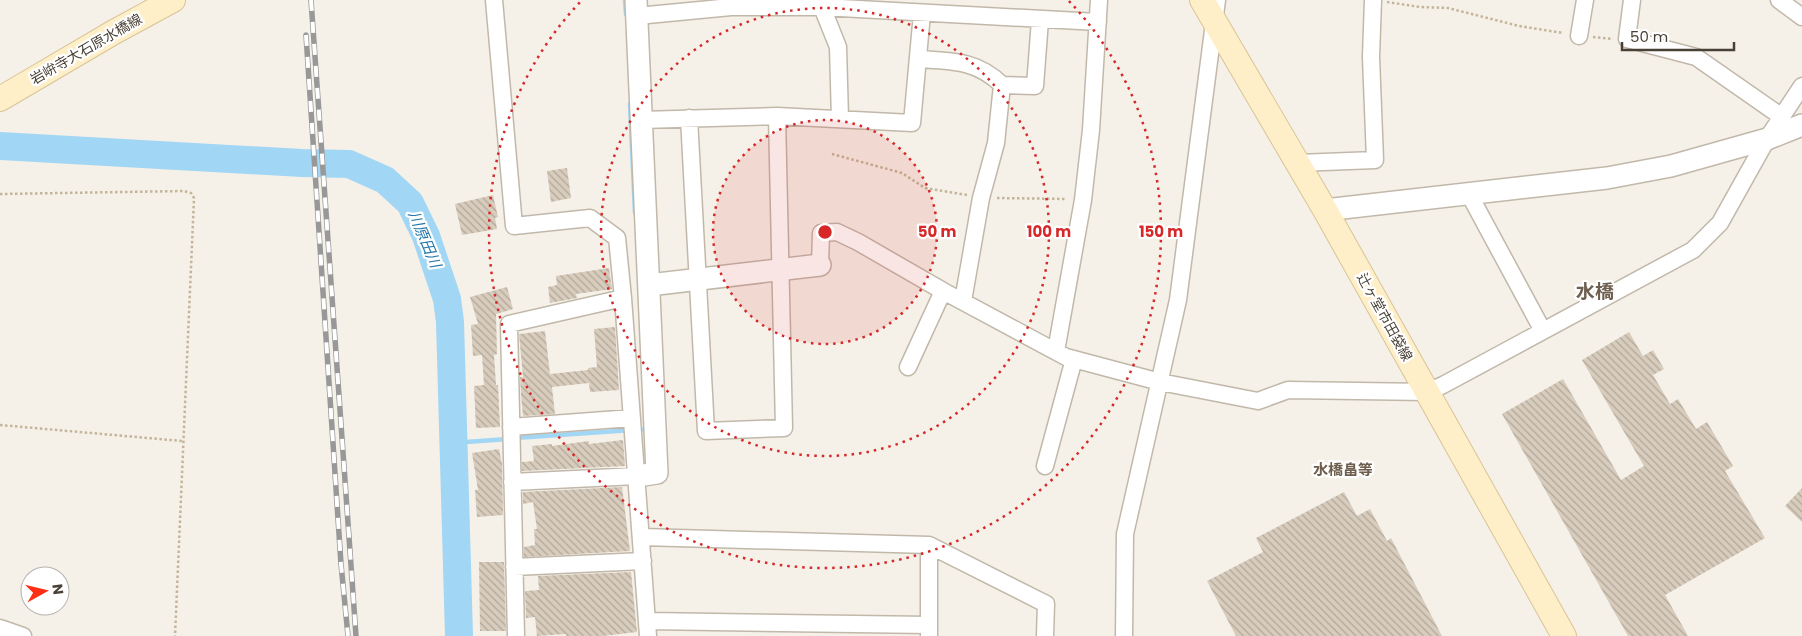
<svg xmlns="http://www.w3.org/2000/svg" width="1802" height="636" viewBox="0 0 1802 636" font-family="Poppins,'Noto Sans JP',sans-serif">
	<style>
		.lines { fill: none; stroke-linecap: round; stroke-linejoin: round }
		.stream { stroke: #a1d6f5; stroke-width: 4.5 }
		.river { stroke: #a1d6f5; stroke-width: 28 }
		.building { fill: url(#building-back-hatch) }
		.minor-casing { stroke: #c1b8aa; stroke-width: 19 }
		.tertiary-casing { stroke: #c1b8aa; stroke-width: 24 }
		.secondary-casing { stroke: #d8c496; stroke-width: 26 }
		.path { stroke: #c4b49a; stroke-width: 2.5; stroke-dasharray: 2.5 2.5; stroke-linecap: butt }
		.minor { stroke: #fff; stroke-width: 16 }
		.tertiary { stroke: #fff; stroke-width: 21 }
		.secondary { stroke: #ffefc8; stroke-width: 24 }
		.rail-casing { stroke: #989898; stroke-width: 5.5 }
		.rail { stroke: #fff; stroke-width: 4; stroke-dasharray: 11; stroke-linecap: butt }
		.ring { fill: none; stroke: #d62828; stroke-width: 2.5; stroke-dasharray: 2.5 5 }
		.labels { text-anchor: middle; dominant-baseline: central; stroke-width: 4.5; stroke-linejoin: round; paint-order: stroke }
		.street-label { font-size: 14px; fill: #494136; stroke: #fff }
		.water-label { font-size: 15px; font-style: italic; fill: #2678ac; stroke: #fff }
		.neighbourhood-label { font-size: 15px; font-weight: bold; fill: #6d5e4d; stroke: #fff }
		.district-label { font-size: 19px; font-weight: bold; fill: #6d5e4d; stroke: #fff }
		.centre { fill: #d62828; stroke: #fff; stroke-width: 2.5 }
		.ring-label { font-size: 15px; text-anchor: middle; font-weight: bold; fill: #d62828; stroke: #fff; stroke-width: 4.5; stroke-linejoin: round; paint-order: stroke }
	</style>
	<defs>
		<pattern id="building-back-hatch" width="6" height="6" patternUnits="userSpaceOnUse" patternTransform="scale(1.25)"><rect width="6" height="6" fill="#d8ccbd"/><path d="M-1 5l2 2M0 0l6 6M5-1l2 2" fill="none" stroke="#b1a79a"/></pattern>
	</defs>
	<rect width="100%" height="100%" fill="#f5f1e8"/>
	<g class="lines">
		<!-- stream -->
		<path class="stream" d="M625,0L626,14
			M630,104L635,213
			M515,438L647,429V426
			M452,443L508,439"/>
		<!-- river -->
		<path class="river" d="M0,146L302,163L349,164L385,180L410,203L426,236L447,299L450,322L459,636"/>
	</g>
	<!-- building -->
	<path class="building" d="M567,168L571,198L551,202L547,171Z
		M493,195L498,217L495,218L497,229L462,235L455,204Z
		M609,268L612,289L576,294L577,298L550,303L548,287L557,285L556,276Z
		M507,287L513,309L496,314L497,354L494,355L496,385H498L500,427L476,428L474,386L484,385L482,355L473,356L471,325L478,324L470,297Z
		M615,327L619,390L590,392L589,383L552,387L555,414L523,416L521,394L520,377H523L519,334L545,331L550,374L588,370V368L597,367L594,329Z
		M1629,332L1643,356L1653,350L1664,369L1653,375L1670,404L1678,399L1696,429L1707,422L1733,466L1725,471L1765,538L1665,595L1688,636H1628L1502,414L1563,379L1621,480L1644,466L1582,360Z
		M623,440L625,466L522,471V462L534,461L532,446L552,444V446L589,441V444Z
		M499,449L502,464L503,515L477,517L475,490H478L472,453Z
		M622,487L630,551L524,557V547L535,545L534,529H537L533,502L523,504V492Z
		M1802,488V522L1785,506Z
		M1344,492L1357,516L1370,509L1387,541L1391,538L1442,636H1236L1207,581L1263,552L1256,538Z
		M479,562H504L506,631H480Z
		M631,572L637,632L603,636H566V634L537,636L535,617L526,618L525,591L539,590L538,576Z"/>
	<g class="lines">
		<defs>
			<path id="minor" d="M494,0L514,226L590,218L617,238L623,298
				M821,0L822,7L838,47L840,119
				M1632,0L1627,39L1696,57L1782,117
				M1779,0L1802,17
				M637,16L731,7H822L1098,22
				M1579,36L1585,0
				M918,59C951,61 977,60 1002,85
				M777,116L912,123L922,13
				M641,120L777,116L784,428L706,431L689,118
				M1298,163L1375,160L1371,57L1373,0
				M1469,194L1543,331
				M820,265L821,233L837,232L858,242L943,291L1066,357L1160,382L1258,401L1288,390L1427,392L1443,385L1693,250L1720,223L1767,139L1802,86
				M963,301L981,198L996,143L1002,85L1035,86L1040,20
				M1056,351L1083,200L1091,130L1099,0
				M908,367L943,291
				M511,427L632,418
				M1045,466L1074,359
				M512,482L637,476
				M642,537L929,545L1046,604L1045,636
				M929,545V635
				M514,567L643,561
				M647,621L929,625
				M0,628L23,636
				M516,636L509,324L623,298L648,636
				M1124,636L1125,534L1178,300L1217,0"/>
			<path id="tertiary" d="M636,0L657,473L637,476
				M1325,210L1607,178L1671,166L1767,139L1802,125
				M649,285L820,265"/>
			<path id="secondary" d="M1202,0L1325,210L1564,636
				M0,99L114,32L173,0"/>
		</defs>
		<!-- minor casing -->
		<use href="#minor" class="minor-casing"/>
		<!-- tertiary casing -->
		<use href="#tertiary" class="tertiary-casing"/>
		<!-- secondary casing -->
		<use href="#secondary" class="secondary-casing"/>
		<!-- path -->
		<path class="path" d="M1387,2L1420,7L1448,8L1519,26L1563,33
			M1593,37L1613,39
			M832,154L902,173L925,188L967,195
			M0,194L184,191L191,193L194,198L175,636
			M997,198L1067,199
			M0,425L182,441"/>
		<!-- minor -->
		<use href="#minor" class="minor"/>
		<!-- tertiary -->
		<use href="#tertiary" class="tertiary"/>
		<!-- secondary -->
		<use href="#secondary" class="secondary"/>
		<defs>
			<path id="rail" d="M311,0L356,636
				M306,35L341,564L348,636"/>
		</defs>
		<!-- rail casing -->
		<use href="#rail" class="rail-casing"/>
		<!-- rail -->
		<use href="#rail" class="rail"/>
	</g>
	<!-- distance rings -->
	<circle cx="825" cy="232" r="112" fill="#d62828" fill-opacity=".12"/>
	<g class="ring">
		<circle cx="825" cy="232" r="112"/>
		<circle cx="825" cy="232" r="224"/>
		<path d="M1069 1A336 336 0 1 1 581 1"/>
	</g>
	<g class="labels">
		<!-- street labels -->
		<g class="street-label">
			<text transform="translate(86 49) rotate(-30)">岩峅寺大石原水橋線</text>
			<text transform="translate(1385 317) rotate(61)">辻ヶ堂市田袋線</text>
		</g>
		<!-- water labels -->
		<g class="water-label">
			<text transform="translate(425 239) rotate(67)">川原田川</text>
		</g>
		<!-- neighbourhood labels -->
		<g class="neighbourhood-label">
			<text x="1343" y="469">水橋畠等</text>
		</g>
		<!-- district labels -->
		<g class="district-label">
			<text x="1595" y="291">水橋</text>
		</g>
	</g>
	<circle cx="825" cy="232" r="8" class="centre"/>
	<g class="ring-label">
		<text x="937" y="237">50 m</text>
		<text x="1049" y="237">100 m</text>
		<text x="1161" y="237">150 m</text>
	</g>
	<!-- north arrow -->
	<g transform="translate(45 591) rotate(82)"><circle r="24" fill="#ffffff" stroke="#b6b3af"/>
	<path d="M0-4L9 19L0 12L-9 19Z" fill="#ff2f15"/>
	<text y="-8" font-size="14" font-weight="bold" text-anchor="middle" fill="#494136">N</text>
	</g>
	<!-- scale -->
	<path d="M1622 42v8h112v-8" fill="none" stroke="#494136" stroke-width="2.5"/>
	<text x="1630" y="42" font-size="15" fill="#494136" stroke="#ffffff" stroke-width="4" paint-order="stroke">50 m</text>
</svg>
